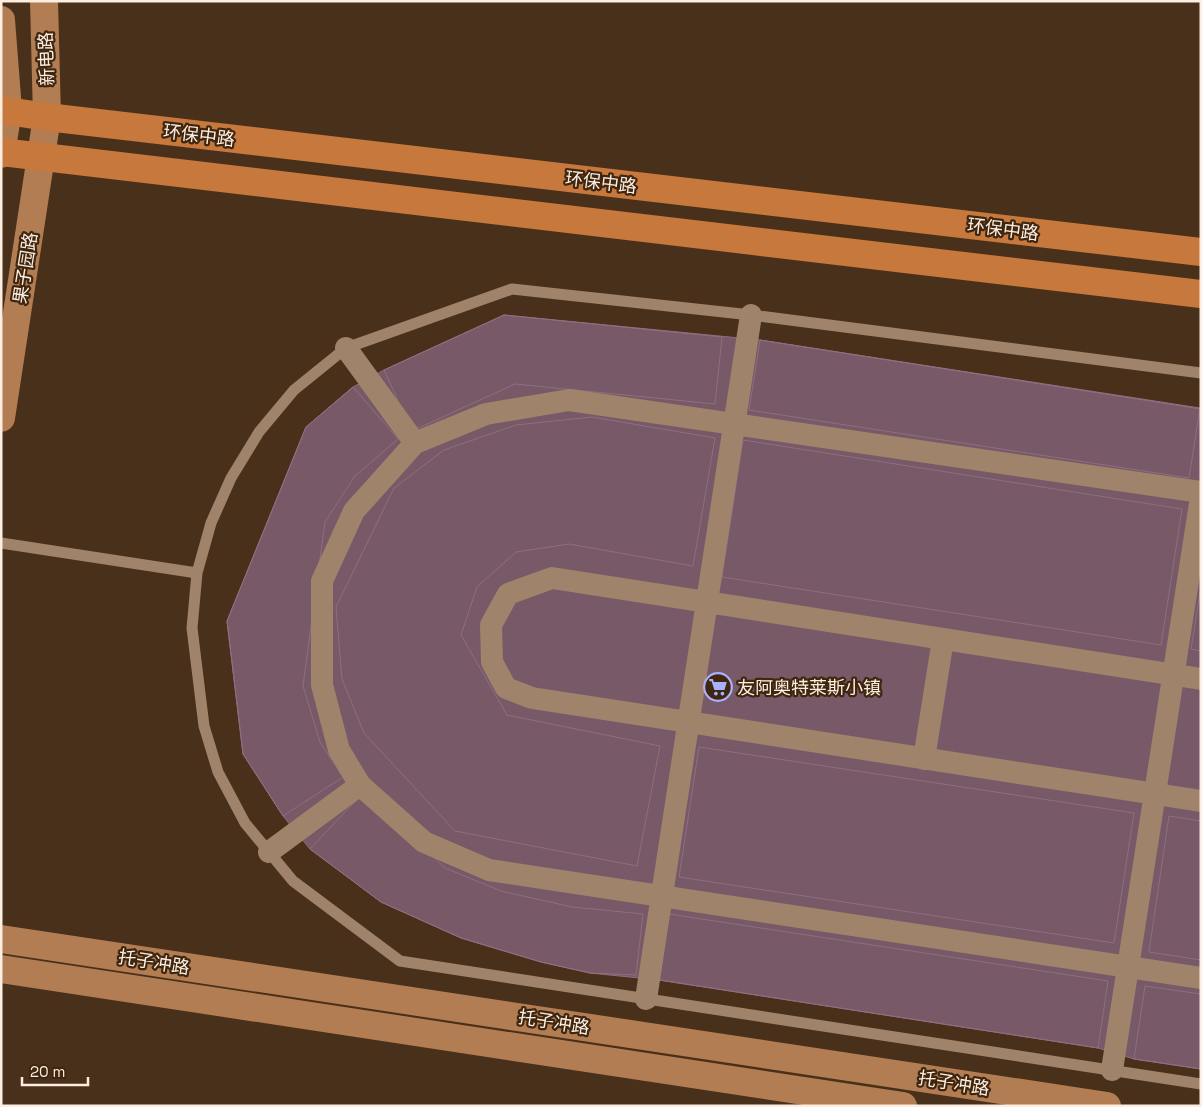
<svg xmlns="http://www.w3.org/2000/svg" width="1202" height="1107" viewBox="0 0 1202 1107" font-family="'Space Grotesk','Noto Sans SC',sans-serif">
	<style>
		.building { fill: #775968; stroke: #906e7f }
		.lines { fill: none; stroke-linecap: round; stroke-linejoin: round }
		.lane { stroke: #9f836a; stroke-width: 11 }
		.street { stroke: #9f836a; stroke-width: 22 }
		.secondary { stroke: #b37d53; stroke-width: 28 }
		.primary { stroke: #c7783c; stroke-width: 28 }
		.labels { text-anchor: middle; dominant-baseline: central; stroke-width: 4.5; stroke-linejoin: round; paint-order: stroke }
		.street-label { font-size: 18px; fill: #feeee1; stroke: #3e260f }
		.poi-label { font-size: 18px; fill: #feeee1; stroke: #3e260f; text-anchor: start }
	</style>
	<rect width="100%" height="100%" fill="#49301a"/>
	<!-- building -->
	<path class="building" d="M504,315L722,337L715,404L515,384L412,431L384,370Z
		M504,315L760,340L1201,409V1069L1134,1059L1098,1048L659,980L590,973L541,962L461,938L381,902L310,849L283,816L243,754L227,621L306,427L353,387L384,370Z
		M760,340L1200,408L1189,478L749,410Z
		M353,387L398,439L355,476L325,522L303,686L320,742L343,777L283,816L243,754L227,621L306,427Z
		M592,417L715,438L693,566L569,544L516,552L477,587L461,635L507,715L660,746L637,866L455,831L364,733L342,679L336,607L394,488L444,450L516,425Z
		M743,440L1182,509L1161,645L722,577Z
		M1201,587V651L1191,649Z
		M699,747L1134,813L1114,943L679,877Z
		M364,792L445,868L501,891L572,907L643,914L636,975L590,973L541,962L461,938L381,902L310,849Z
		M1169,816L1201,821V960L1149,952Z
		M669,914L1108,981L1098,1048L659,980Z
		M1145,986L1201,994V1069L1134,1059Z"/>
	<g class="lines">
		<!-- lane -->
		<path class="lane" d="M1201,373L751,315L512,289L346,348L294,390L259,432L231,478L211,523L197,573L192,628L204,726L218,772L245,823L293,881L400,961L1201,1084
			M1,543L197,573"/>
		<!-- street -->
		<path class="street" d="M346,348L415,443
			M1201,492L569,400L486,414L415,443L354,511L322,581V685L339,750L360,785L424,842L489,870L1201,978
			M1201,679L552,578L508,594L491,625L492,662L506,688L532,698L1201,801
			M924,759L943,639
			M269,852L360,785
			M646,999L751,315
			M1112,1070L1201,497"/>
		<!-- secondary -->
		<path class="secondary" d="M1,20L8,110L1,154
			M1,418L47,117L44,1
			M1,939L1107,1106
			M1,969L903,1106"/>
		<!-- primary -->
		<path class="primary" d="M1,110L47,117L1201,252
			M1,152L1201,294"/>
	</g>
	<!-- icons -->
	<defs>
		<symbol id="supermarket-ring" viewBox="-11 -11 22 22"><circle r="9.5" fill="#3e260f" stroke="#a9b0fc" stroke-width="1.5"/><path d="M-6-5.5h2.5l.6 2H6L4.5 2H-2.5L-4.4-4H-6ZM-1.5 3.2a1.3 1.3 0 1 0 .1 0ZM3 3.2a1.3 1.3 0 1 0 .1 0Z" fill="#a9b0fc"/></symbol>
	</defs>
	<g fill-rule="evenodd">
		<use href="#supermarket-ring" x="702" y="671" width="32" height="32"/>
	</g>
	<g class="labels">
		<!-- street labels -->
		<g class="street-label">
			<text transform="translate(46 59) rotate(-92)">新电路</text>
			<text transform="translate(199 135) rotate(7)">环保中路</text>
			<text transform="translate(601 182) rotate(7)">环保中路</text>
			<text transform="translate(1003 229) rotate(7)">环保中路</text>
			<text transform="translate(25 268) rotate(-81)">果子园路</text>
			<text transform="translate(154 962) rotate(9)">托子冲路</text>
			<text transform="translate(554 1022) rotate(9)">托子冲路</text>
			<text transform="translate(954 1083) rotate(9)">托子冲路</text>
		</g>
		<!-- poi labels -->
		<g class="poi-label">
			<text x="737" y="687">友阿奥特莱斯小镇</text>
		</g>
	</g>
	<!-- border -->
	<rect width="1202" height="1107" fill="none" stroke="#feeee1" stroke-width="5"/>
	<!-- scale -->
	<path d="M22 1077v8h66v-8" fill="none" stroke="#feeee1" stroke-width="2.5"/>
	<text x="30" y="1077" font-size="15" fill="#feeee1" stroke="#3e260f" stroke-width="4" paint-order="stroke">20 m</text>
</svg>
